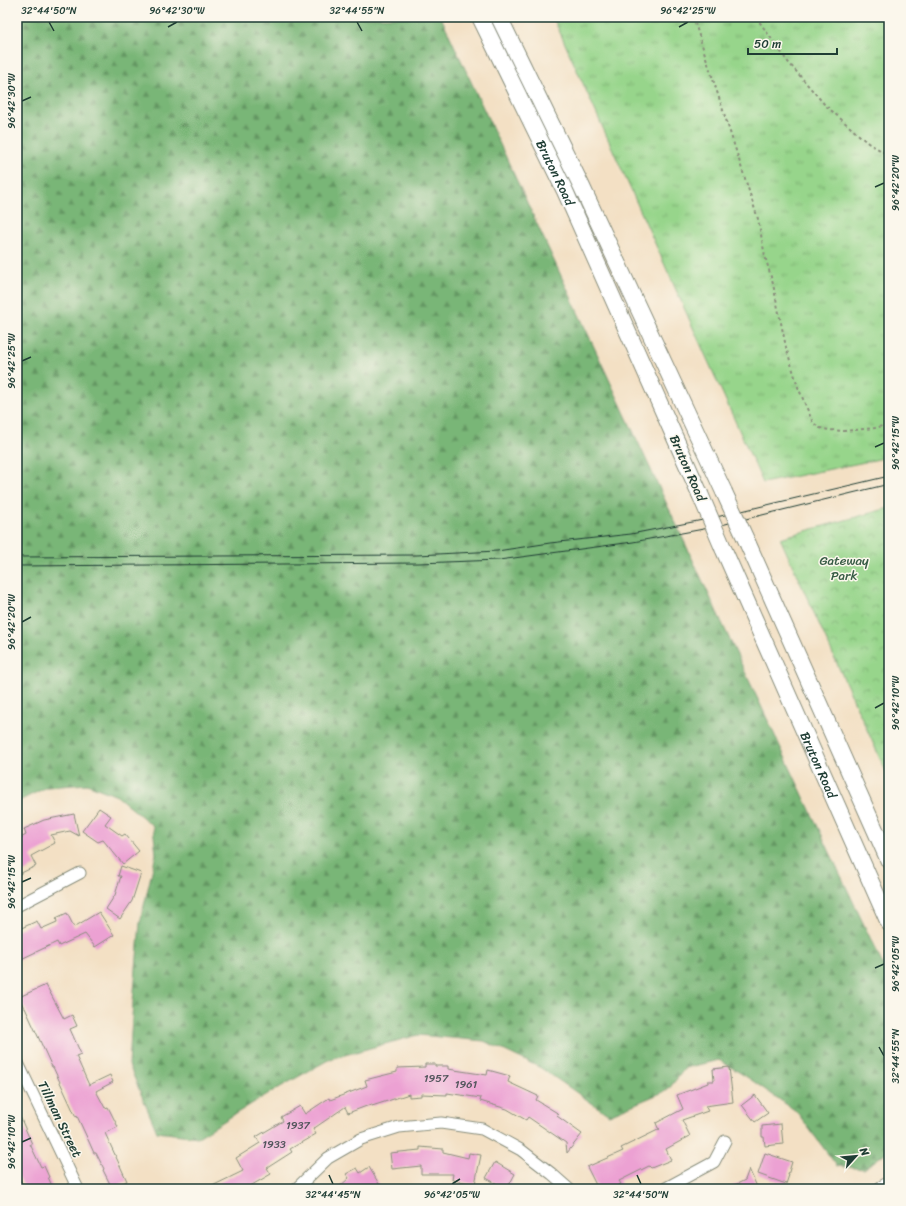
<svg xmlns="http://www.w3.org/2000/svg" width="906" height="1206" viewBox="0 0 906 1206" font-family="Sriracha,sans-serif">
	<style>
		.grass { fill: url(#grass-tufts); stroke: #5b8960 }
		.forest { fill: url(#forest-firs); stroke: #4c7a56 }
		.park { fill: url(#park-crowns); stroke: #5b8960 }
		.building { fill: #eca1d3 }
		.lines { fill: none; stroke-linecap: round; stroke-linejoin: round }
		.street-casing { stroke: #898e7c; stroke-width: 13 }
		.secondary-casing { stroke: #898e7c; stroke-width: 18 }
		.path { stroke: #898e7c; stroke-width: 2; stroke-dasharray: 3 3; stroke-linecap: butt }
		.street { stroke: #fff; stroke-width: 11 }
		.secondary { stroke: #fff; stroke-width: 16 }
		.tram { stroke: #1f3d34; stroke-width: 1 }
		.secondary-bridge-casing { stroke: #898e7c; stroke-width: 18; stroke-linecap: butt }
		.secondary-bridge { stroke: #fff; stroke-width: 16 }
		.ticks { fill: none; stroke: #1f3d34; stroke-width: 1.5 }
		.labels { text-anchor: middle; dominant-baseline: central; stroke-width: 3; stroke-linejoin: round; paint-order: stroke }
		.number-label { font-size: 11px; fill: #52565c }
		.street-label { font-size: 13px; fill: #1f3d34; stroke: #fbf7ec }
		.park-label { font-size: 13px; fill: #375b45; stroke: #fbf7ec }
		.neatline { fill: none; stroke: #1f3d34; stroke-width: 1.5 }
		.ticks-label { font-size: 10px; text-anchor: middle; fill: #1f3d34 }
	</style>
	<defs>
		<pattern id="grass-tufts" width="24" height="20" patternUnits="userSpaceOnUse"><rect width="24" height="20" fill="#97d58b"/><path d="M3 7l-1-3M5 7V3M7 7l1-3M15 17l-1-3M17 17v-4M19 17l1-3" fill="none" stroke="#7bae72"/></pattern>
		<pattern id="forest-firs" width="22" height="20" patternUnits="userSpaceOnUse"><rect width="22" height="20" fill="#79b677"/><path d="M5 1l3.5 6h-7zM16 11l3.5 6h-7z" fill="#639562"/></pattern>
		<pattern id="park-crowns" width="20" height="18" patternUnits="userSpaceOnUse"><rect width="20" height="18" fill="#97d58b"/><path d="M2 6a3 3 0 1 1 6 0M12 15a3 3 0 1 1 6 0" fill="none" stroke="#7bae72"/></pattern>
	</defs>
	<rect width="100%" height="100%" fill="#fbf7ec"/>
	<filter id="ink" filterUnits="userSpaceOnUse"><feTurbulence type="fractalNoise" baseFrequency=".025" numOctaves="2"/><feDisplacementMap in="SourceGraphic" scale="8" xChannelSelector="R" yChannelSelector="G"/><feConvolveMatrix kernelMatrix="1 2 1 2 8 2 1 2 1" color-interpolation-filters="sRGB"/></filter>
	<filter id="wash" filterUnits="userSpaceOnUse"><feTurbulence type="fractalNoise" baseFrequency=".012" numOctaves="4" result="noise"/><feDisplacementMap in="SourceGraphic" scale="16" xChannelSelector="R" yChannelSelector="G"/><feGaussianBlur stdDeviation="0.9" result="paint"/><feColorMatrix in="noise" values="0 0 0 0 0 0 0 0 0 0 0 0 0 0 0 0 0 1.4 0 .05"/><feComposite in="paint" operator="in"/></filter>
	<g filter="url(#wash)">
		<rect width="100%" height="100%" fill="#f3e0c4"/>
		<!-- grass -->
		<path class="grass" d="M553,17H889V457L763,483Z"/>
		<!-- forest -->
		<path class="forest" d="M17,17H441L722,623L889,978V1150L864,1169L837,1166L796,1111L747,1077L719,1060L685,1068L668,1090L609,1115L541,1068L484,1041L418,1035L330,1059L266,1095L198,1137L157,1132L129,1065L133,1002L140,923L156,854L153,826L117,796L87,784L47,787L17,802Z"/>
		<!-- park -->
		<path class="park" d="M889,508V778L780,538Z"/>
		<g id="blocks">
			<!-- building -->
			<path class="building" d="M99,808L111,816L105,824L122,836L125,834L139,851L123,864L103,840L98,842L82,831Z
				M74,814L79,836L70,831L51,835L55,843L31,856L36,866L17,875V840L26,835L24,829L44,820Z
				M121,866L141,873L132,901L120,919L106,909L115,895L121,876H118Z
				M99,912L114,935L95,947L85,934L59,946L57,942L17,961V930L37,921L41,929L57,922L56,918L67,913L74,927Z
				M46,985L64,1019L72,1015L77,1026L70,1029L81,1054L76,1056L89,1085L110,1075L113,1082L96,1091L105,1108L108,1107L118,1127L105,1133L127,1181L112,1188L103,1170L104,1169L96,1153H94L90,1144L77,1116L76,1117L53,1067H52L41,1043L25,1008H24L19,997Z
				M425,1064H435V1066H448V1069L487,1075L488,1070L510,1076L508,1082L538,1096L536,1100L559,1114L557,1116L582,1134L567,1153L566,1143L528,1117L526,1120L507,1109L480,1101L481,1098L447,1093V1095L421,1094V1096L409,1097V1094L372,1106V1104L348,1113L345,1107L313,1129L316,1134L290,1149L292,1152L267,1168L271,1174L245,1189H206L243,1171L236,1158L260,1143L256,1137L283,1121L281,1117L300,1106L305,1114L329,1098L330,1100L367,1086L365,1080L397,1072V1068L425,1067Z
				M729,1067L733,1102L705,1106L708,1111L682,1120L690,1136L666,1149L671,1160L651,1168L649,1166L619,1181L621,1184L611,1189L608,1185L598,1189L587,1167L623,1151L621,1148L660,1129L658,1128L656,1123L683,1109L677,1095L708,1083V1081H714L713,1069Z
				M755,1095L768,1113L755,1122L742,1105Z
				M17,1110L32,1144H30L41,1167L44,1166L49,1177H48L52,1186L47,1189H25L17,1173Z
				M781,1124L783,1144L765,1146L764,1137H762V1126Z
				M420,1147L443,1149V1152L468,1158L469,1153L481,1155L475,1184L452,1180L453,1174H421V1166L392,1169L390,1153L420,1150Z
				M765,1153L792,1162L788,1175H789L786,1184L758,1174Z
				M495,1162L515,1174L507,1189L486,1178Z
				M369,1167L382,1189H337L349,1178L346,1174L357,1168L360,1173Z
				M749,1169L758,1189H727L745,1180Z"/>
		</g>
	</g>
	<g filter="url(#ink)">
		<use href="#blocks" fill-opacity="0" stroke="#898e7c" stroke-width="1"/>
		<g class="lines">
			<defs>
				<path id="street" d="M17,906L80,873
					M17,1061L78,1189
					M296,1189L328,1158L361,1139L399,1127L441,1123L482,1129L521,1150L552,1174L569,1189
					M664,1189L714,1162L725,1141"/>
				<g id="secondary">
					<path id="s1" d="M480,17L565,191L700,494"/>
					<path d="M499,17L581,185L724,492"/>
					<path d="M748,544L889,861"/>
					<path id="s2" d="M723,548L889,923"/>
					<path d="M882,1189L889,1185"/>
				</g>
			</defs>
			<!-- street casing -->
			<use href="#street" class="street-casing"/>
			<!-- secondary casing -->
			<use href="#secondary" class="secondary-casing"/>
			<!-- path -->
			<path class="path" d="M693,17L758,219L765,256L773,284L786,347L798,387L813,423L820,428L829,430L844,431L875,428L889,424
				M756,17L788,62L825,105L868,143L889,155"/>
			<!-- street -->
			<use href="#street" class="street"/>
			<!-- secondary -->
			<use href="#secondary" class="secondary"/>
			<!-- tram -->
			<path class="tram" d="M17,557L417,555L497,551L550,543L631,534L708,519L889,476
				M17,566L419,563L499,560L633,542L709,528L889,484"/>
			<defs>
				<path id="secondary-bridge" d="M724,492L748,544
					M700,494L723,548"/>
			</defs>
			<!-- secondary-bridge casing -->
			<use href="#secondary-bridge" class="secondary-bridge-casing"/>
			<!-- secondary-bridge -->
			<use href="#secondary-bridge" class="secondary-bridge"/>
		</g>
	</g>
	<!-- ticks -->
	<path class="ticks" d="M49,22L54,31M357,22L362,31M168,27L177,22M679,27L688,22M22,101L31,97M875,187L884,183M22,361L31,357M875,447L884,443M22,622L31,617M875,708L884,703M22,882L31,878M875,968L884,964M879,1047L884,1056M22,1142L31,1138M329,1175L333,1184M637,1175L641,1184M452,1184L460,1179"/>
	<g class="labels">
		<!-- number labels -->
		<g class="number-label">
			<text x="436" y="1078">1957</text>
			<text x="466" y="1084">1961</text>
			<text x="298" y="1125">1937</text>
			<text x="274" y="1144">1933</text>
		</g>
		<!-- street labels -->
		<g class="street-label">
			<text stroke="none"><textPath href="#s1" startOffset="173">Bruton Road</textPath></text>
			<text transform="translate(688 468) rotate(66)">Bruton Road</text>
			<text stroke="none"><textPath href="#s2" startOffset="237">Bruton Road</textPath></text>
			<text transform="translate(60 1119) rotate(64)">Tillman Street</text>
		</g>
		<!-- park labels -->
		<g class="park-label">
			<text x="844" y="560">Gateway<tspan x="844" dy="15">Park</tspan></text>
		</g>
	</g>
	<!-- margin -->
	<rect width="906" height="1206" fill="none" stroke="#fbf7ec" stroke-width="44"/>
	<!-- north arrow -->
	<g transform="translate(856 1156) rotate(63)" stroke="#fbf7ec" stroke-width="3" paint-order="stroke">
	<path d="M0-3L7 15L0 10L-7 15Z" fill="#1f3d34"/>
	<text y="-6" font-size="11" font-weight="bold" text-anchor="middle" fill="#1f3d34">N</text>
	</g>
	<!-- scale -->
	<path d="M748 48v6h89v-6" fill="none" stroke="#1f3d34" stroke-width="2"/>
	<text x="754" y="48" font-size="12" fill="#1f3d34" stroke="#fbf7ec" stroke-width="3" paint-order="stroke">50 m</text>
	<rect x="22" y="22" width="862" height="1162" class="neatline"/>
	<g class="ticks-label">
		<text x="49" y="14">32°44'50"N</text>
		<text x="177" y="14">96°42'30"W</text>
		<text x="357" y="14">32°44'55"N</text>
		<text x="688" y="14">96°42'25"W</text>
		<text transform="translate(11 101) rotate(-90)" y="4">96°42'30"W</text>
		<text transform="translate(895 183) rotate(-90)" y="4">96°42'20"W</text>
		<text transform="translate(11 361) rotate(-90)" y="4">96°42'25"W</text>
		<text transform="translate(895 443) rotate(-90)" y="4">96°42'15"W</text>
		<text transform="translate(11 622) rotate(-90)" y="4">96°42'20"W</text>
		<text transform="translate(895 703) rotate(-90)" y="4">96°42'10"W</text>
		<text transform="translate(11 882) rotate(-90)" y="4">96°42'15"W</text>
		<text transform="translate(895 964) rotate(-90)" y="4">96°42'05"W</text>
		<text transform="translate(895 1056) rotate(-90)" y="4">32°44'55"N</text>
		<text transform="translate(11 1142) rotate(-90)" y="4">96°42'10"W</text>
		<text x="333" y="1198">32°44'45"N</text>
		<text x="452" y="1198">96°42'05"W</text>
		<text x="641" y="1198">32°44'50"N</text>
	</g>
</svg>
